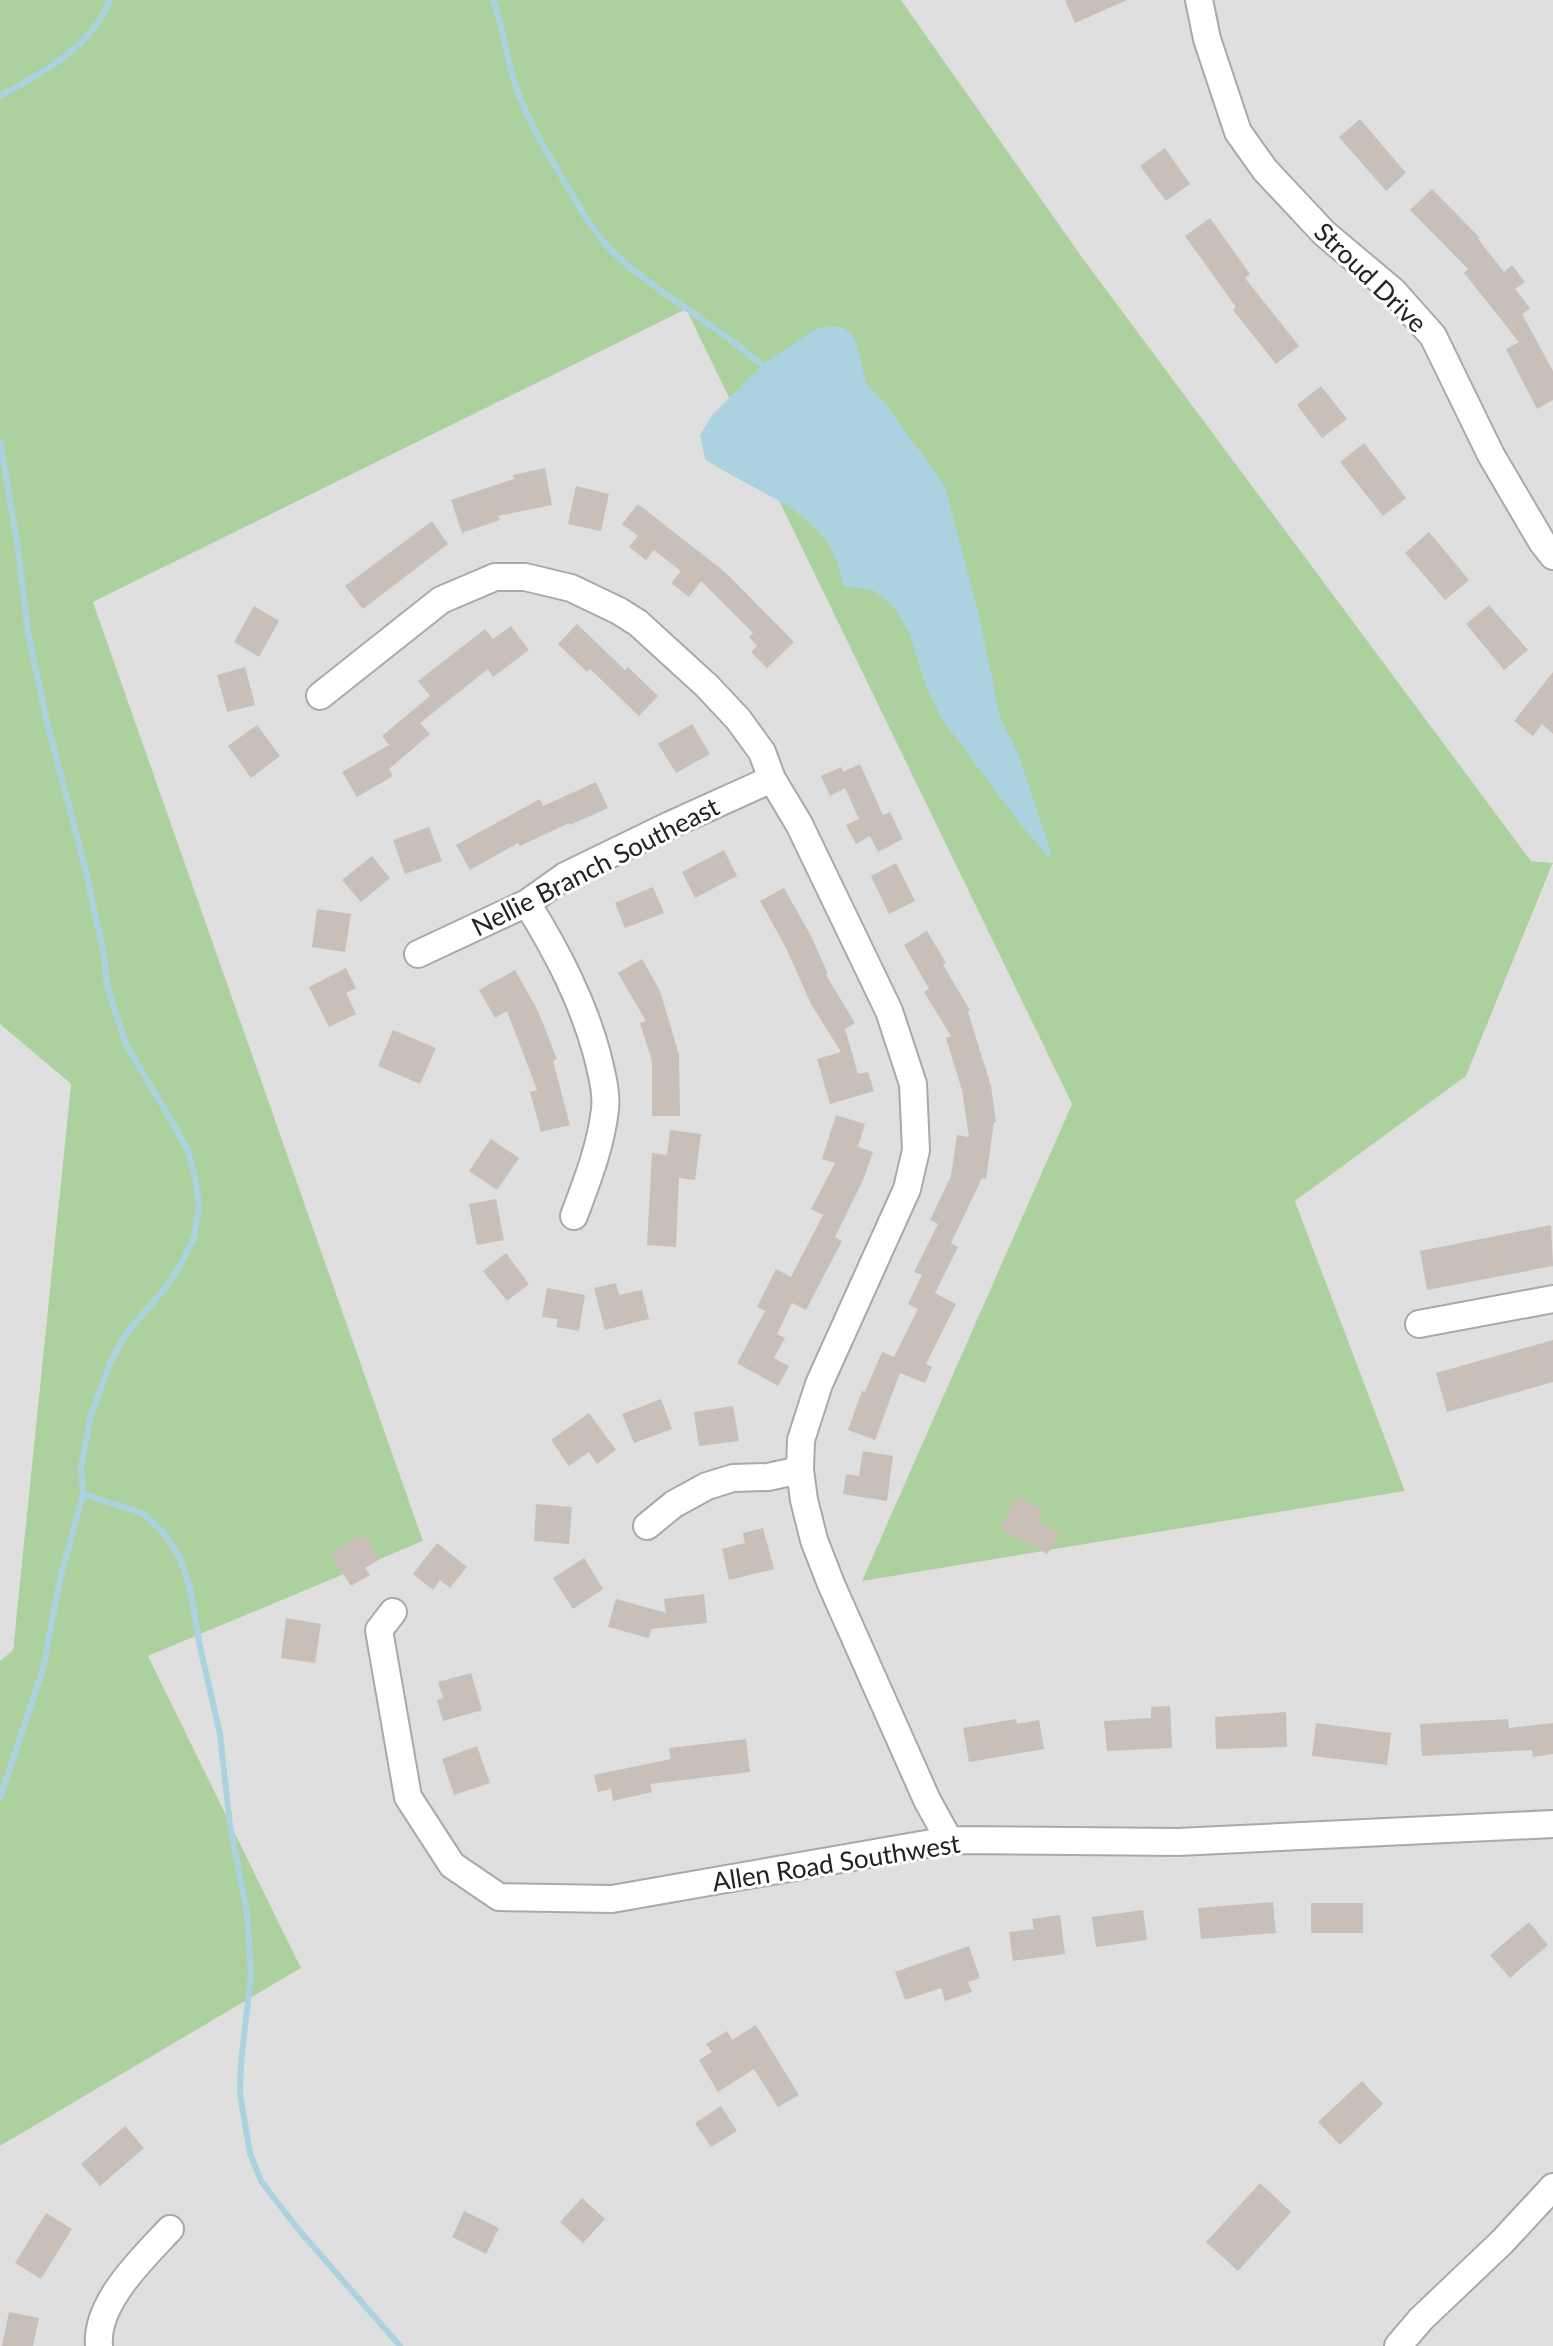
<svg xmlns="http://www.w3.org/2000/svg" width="1553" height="2346" viewBox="0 0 1553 2346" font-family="Lato,sans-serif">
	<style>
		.residential { fill: #e0dfdf }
		.forest { fill: #add19e }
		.water { fill: #aad3df }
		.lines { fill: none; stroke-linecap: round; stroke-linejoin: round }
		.stream { stroke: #aad3df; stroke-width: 6 }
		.building { fill: #c7bfb8 }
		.minor-casing { stroke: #a9a9a9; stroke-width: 30 }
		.minor { stroke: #fff; stroke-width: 26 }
		.labels { text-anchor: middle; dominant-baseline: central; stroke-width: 6; stroke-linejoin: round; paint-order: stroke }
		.street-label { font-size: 26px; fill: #222; stroke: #fff }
	</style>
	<rect width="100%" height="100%" fill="#f2efe9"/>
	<!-- residential -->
	<path class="residential" d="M901,0H1553V863L1531,861L1084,260Z
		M686,308L1072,1104L863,1580L1405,1491L1295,1201L1466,1076L1553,865V2346H0V2146L301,1968L148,1656L423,1541L93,602Z
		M0,1024L71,1084L13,1650L0,1661Z"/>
	<!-- forest -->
	<path class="forest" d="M0,0H901L1084,260L1531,861L1553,863L1466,1076L1295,1201L1405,1491L862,1581L1072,1104L686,309L93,602L423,1541L148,1656L301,1968L0,2146V1661L13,1650L71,1084L0,1024Z"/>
	<!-- water -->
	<path class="water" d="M837,326L850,331L856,341L866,383L885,403L945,486L981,624L1000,717L1019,756L1050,849V859L1020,824L942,719L927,689L909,632L894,607L873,590L843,586C834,511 758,496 705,459L700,435L712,415L762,365L815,329Z"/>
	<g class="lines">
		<!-- stream -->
		<path class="stream" d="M493,0C502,23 505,47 511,71C523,113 544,148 567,186C581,210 595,235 616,255C661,296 716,324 762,365
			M0,96C42,73 91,48 110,0
			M0,441L18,548L28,633L47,722L85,868L104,955L107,986L126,1044L187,1148L195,1176L199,1207L194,1237L181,1264L165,1288L126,1334L111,1361L90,1418L81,1468L83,1494L60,1579L43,1669L0,1798
			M83,1494L142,1513L164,1533L180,1558L190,1588L200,1647L220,1734L230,1825L247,1913L251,1973L241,2063L240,2094L250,2153L261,2181L298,2229L400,2346"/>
	</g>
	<!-- building -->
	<path class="building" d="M1065,0H1127L1075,23Z
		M1360,119L1406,173L1386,191L1339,137Z
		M1165,148L1190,184L1166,201L1140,166Z
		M1432,189L1480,238L1478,239L1504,272L1512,265L1525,282L1515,289L1530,308L1522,314L1553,371V400L1537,409L1506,349L1519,342L1464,273L1468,269L1410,210Z
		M1210,218L1250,274L1245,278L1299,346L1276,364L1233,310L1236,307L1185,236Z
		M1321,386L1347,419L1322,438L1297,405Z
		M1364,443L1406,498L1383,516L1340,462Z
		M545,468L552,505L498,516L500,520L462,533L451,500L514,479L513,475Z
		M576,486L609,494L601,531L568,524Z
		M638,504L725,572L794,642L767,668L751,652L757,646L749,637L753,633L701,581L689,597L671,583L681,571L654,550L646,560L629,547L638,536L622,524Z
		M432,521L448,544L363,609L345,586Z
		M1429,532L1469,580L1445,600L1405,553Z
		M1489,605L1528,650L1504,670L1466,624Z
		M254,606L279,621L259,657L234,642Z
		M577,624L625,670L628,667L658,696L639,716L590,669L587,672L558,644Z
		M511,626L529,650L493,677L488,669L420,723L430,734L389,769L393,776L357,797L342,772L389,745L382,736L430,696L418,681L485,629L493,639Z
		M245,667L255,705L227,712L217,675Z
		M1553,672V734L1542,724L1533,736L1514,721Z
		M692,724L710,754L676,773L658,744Z
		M257,725L280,756L251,778L228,746Z
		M860,764L883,815L890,812L903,839L878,852L870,836L856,844L846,825L859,819L845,788L830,796L821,776L841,767L843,772Z
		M596,782L608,808L570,825L569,823L520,846L518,843L470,870L456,845L540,799L543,806Z
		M429,827L442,861L405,874L393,840Z
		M724,850L737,876L695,898L682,872Z
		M372,856L390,878L361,902L342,880Z
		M896,863L915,901L889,914L871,876Z
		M653,887L664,913L625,928L615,903Z
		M784,888L811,936L828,974L826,975L855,1023L845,1029L858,1074L868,1072L874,1091L830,1104L817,1059L841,1052L811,1004L786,948L760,901Z
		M317,909L351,914L345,952L312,947Z
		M927,931L946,963L943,965L970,1010L968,1012L991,1086L996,1122H994L986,1179L982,1178L951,1243L958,1247L935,1293L956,1304L926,1364L932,1367L925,1383L900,1373L875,1440L848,1430L862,1391L865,1392L882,1352L894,1357L918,1309L908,1304L922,1275L914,1272L938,1224L930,1220L951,1176L957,1135L969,1137L962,1090L946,1038L951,1036L924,992L929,989L904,945Z
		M642,959L660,991L679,1055L680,1116H652V1061L640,1023L646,1021L618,973Z
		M346,968L356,988L346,993L356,1014L329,1027L309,987Z
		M515,970L538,1011L557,1059L553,1061L570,1125L541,1132L530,1092L537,1090L507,1011L495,1018L479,990Z
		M393,1030L436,1048L420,1084L378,1066Z
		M836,1115L865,1124L858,1147L873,1152L864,1178L835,1237L842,1241L806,1310L792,1303L777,1334L785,1338L774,1358L789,1366L778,1386L737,1363L765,1311L757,1307L776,1269L791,1277L823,1215L811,1209L835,1163L822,1159Z
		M670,1130L701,1134L695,1180L679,1178L676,1247L647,1245L652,1153L667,1155Z
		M491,1139L519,1158L497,1190L469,1171Z
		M496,1199L504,1240L477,1245L469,1204Z
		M1551,1225L1553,1266L1427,1290L1420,1251Z
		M506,1253L529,1284L507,1301L483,1271Z
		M616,1283L619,1295L642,1290L649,1319L605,1330L594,1288Z
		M547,1288L585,1295L579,1331L556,1327L558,1319L542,1317Z
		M1553,1340V1382L1447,1412L1436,1373Z
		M661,1399L672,1429L634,1443L622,1414Z
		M733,1406L739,1441L699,1446L694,1412Z
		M589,1413L616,1450L597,1464L589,1452L569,1466L551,1440Z
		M863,1451L893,1456L887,1501L843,1494L846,1474L859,1476Z
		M1017,1496L1043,1510L1038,1521L1060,1533L1047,1554L1000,1528Z
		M536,1504L572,1507L569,1544L534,1541Z
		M763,1528L774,1569L729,1580L722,1549L745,1543L743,1533Z
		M364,1533L380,1559L365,1568L370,1575L351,1586L330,1554Z
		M437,1543L467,1567L450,1588L440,1580L433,1590L413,1574Z
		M584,1558L603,1589L573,1609L553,1578Z
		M704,1594L707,1623L651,1629L649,1638L608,1627L616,1599L666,1613L664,1599Z
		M286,1618L321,1624L315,1663L281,1658Z
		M471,1673L482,1710L443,1721L437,1700L443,1698L438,1682Z
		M1170,1706L1172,1748L1107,1751L1104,1721L1151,1718V1707Z
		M1286,1712L1287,1747L1216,1749L1215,1717Z
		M1016,1719L1017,1724L1039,1720L1044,1749L969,1762L963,1728Z
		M1508,1719L1509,1728L1553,1723V1754L1533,1757L1532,1750L1422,1756L1420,1724Z
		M1316,1723L1391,1733L1387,1765L1312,1756Z
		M746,1739L750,1772L650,1784L652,1792L613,1801L611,1789L598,1792L594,1775L671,1759L669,1748Z
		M477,1746L490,1783L454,1795L442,1759Z
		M1273,1902L1276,1933L1201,1939L1198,1908Z
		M1311,1903H1363V1933H1311Z
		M1143,1910L1147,1940L1096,1947L1092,1917Z
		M1060,1915L1065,1954L1013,1961L1009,1932L1034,1929L1032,1919Z
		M1529,1922L1548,1945L1510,1978L1490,1955Z
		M969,1946L980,1978L968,1982L972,1992L945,2001L941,1988L905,2000L895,1972Z
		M756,2025L799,2095L778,2107L754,2069L718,2092L699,2060L712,2052L706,2044L727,2031L732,2040Z
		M1362,2081L1383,2104L1340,2145L1318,2122Z
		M721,2106L737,2131L711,2147L695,2123Z
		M125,2126L144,2148L100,2186L81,2164Z
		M1260,2183L1291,2212L1238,2271L1206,2242Z
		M582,2198L605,2219L583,2243L560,2222Z
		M464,2211L499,2228L486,2254L452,2237Z
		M46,2213L72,2229L41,2279L15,2263Z
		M9,2312L39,2318L33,2346H2Z"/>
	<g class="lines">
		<defs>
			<path id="minor" d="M1199,0L1207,39L1238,132L1265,170L1324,233L1393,291L1433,336L1491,455L1542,542L1553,556
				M320,696L441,600L495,577H525L571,588L619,611L638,623L707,686L738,719L762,752L772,779L799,824L889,1011L913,1084L916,1150L907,1189L819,1384L801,1440L800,1470L804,1500L814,1540L831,1584L927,1800L949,1840
				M527,903C557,952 582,999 597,1054C601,1072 607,1091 605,1109C601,1146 587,1181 574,1216
				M418,954L527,903L565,876L670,825L772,779
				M1419,1324L1553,1299
				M647,1526L674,1504L707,1486L733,1478L768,1477L800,1470
				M393,1612L379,1630L408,1797L452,1865L499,1897L612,1899L949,1840L1178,1842L1553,1824
				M99,2346C95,2303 143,2258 170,2229
				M1398,2346L1421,2319L1502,2242L1553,2187"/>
		</defs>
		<!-- minor casing -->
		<use href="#minor" class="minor-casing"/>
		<!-- minor -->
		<use href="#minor" class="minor"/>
	</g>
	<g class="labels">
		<!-- street labels -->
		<g class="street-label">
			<text transform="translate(1371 277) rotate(44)">Stroud Drive</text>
			<text transform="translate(595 866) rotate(-27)">Nellie Branch Southeast</text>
			<text transform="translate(836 1862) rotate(-9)">Allen Road Southwest</text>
		</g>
	</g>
</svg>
